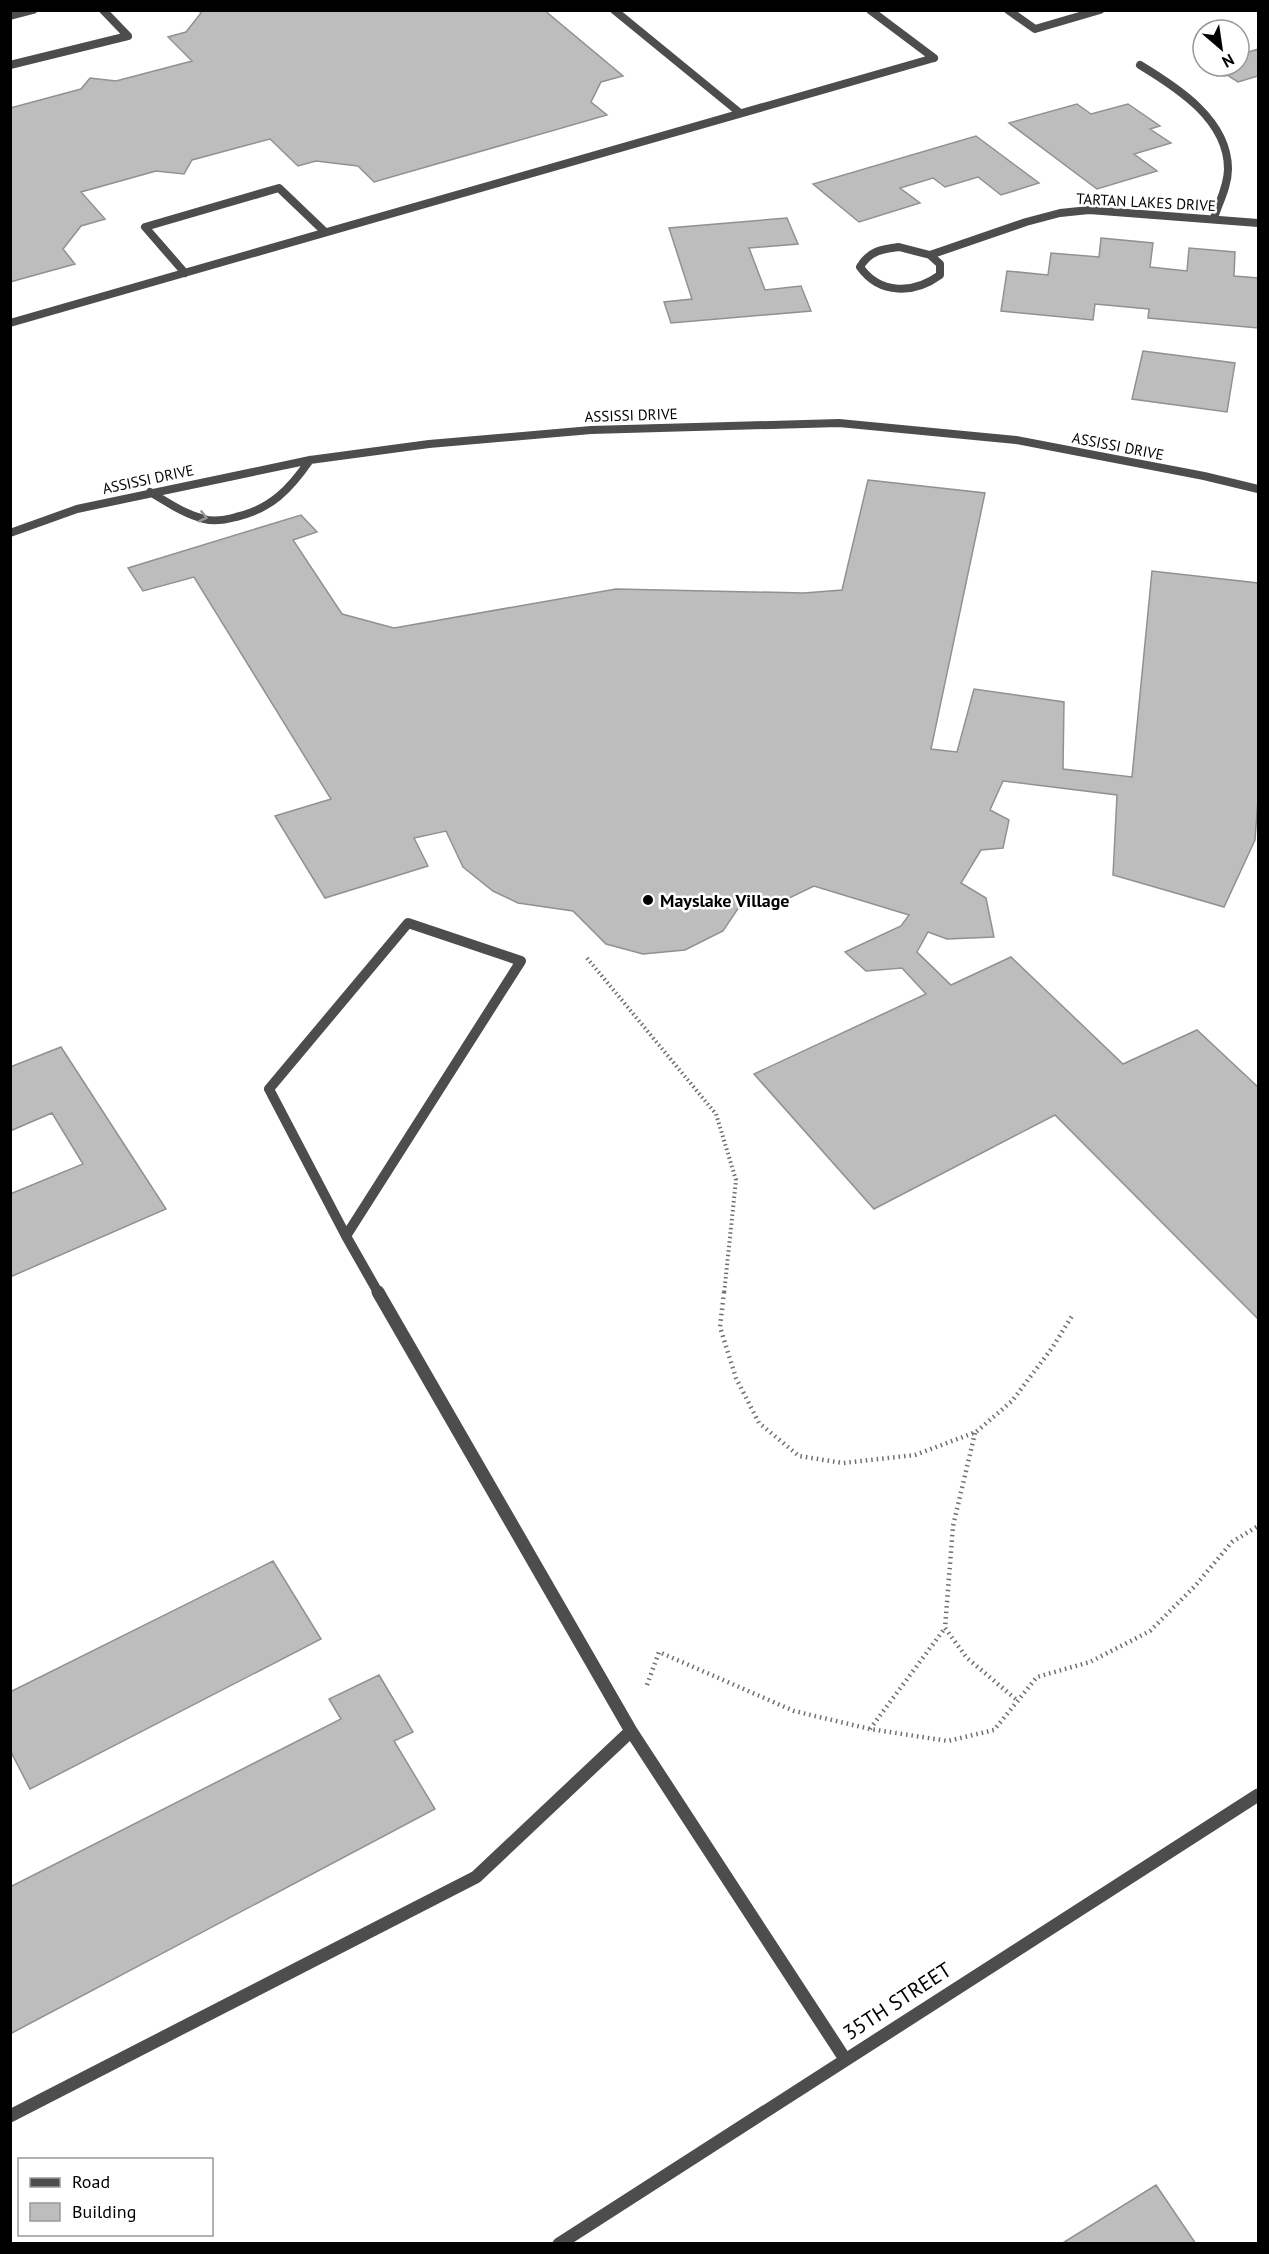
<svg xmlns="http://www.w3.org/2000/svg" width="1269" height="2254" viewBox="0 0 1269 2254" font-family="'PT Sans',sans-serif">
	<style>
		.building { fill: #bdbdbd; stroke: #919191; stroke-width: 1.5 }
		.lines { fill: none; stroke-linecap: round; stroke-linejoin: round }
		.path-far1 { stroke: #6f6f6f; stroke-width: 4; stroke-dasharray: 1.5 3; stroke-linecap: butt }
		.path { stroke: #6f6f6f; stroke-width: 4.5; stroke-dasharray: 1.5 4; stroke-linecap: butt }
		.minor-far2 { stroke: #4d4d4d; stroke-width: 8 }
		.minor-far1 { stroke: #4d4d4d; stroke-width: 10 }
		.minor { stroke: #4d4d4d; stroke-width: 13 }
		.oneway { stroke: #949494 }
		.poi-dot { fill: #000; stroke: #fff; stroke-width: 2 }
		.labels { text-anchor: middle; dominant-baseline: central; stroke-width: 5; stroke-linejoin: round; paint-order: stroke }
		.far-street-label { font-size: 15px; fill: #000; stroke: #fff }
		.poi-label { font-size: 18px; font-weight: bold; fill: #000; stroke: #fff; text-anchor: start }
		.near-street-label { font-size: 21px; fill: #000; stroke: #fff }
	</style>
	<rect width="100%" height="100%" fill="#fff"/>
	<!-- building -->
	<path class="building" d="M198,10H544L623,76L601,82L591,102L607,115L374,182L358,166L316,161L298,166L270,139L192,160L184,174L156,171L81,192L105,219L81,226L63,249L75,264L10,282V108L81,89L90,78L116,81L192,61L168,37L186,32L201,13Z
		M1258,49V76L1238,82L1213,66H1239V55Z
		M1077,104L1091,114L1128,104L1160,126L1150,129L1171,143L1134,154L1157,171L1097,189L1009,123Z
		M976,136L1039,183L1001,195L978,177L945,187L933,178L900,188L920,203L859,222L813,184Z
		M787,218L798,244L749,248L765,290L801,286L811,311L671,323L664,302L692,299L669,228Z
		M1101,238L1153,243L1150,267L1187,271L1189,248L1235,252L1234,276L1258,278V328L1148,318L1149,309L1095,304L1093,320L1001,311L1007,271L1048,275L1051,253L1099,257Z
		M1143,351L1235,363L1227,412L1132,399Z
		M868,480L985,493L931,749L957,752L974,689L1064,702L1063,769L1132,777L1152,571L1258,583V799L1255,840L1224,907L1113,875L1117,795L1003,781L990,810L1009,820L1003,848L981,850L961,883L986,898L994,937L947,939L928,932L917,952L951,985L1011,957L1123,1064L1197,1030L1258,1087V1319L1055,1115L874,1209L754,1074L926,994L902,968L866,971L845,952L901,926L909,915L814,886L781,902L743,901L723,931L685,950L643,954L606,944L573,911L518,903L493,891L463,867L446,831L414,838L428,866L325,898L275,816L331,799L194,577L143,591L128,568L301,515L317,532L293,540L342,614L394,628L616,589L804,593L842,590Z
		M61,1047L166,1209L10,1277V1194L83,1164L52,1113L10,1131V1067Z
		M273,1561L321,1639L30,1789L10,1750V1692Z
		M379,1675L413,1732L394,1741L435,1809L10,2034V1887L341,1719L329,1699Z
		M1156,2185L1196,2244H1061Z"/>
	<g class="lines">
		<!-- path-far1 -->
		<path class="path-far1" d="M587,958L716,1114L736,1180L724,1294"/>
		<!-- path -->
		<path class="path" d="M724,1292L720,1327L736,1378L759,1423L799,1456L843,1463L915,1455L976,1432L1012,1401L1052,1348L1072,1316
			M975,1433L953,1526L945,1628L967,1658L1018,1701
			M647,1685L659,1652L794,1711L870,1729L948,1741L994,1730L1037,1677L1090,1662L1150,1631L1195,1586L1232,1542L1258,1526
			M870,1729L945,1628"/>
		<!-- minor-far2 -->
		<path class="minor-far2" d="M614,10L740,113
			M870,10L934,58
			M1008,10L1035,29L1100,10
			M10,16L33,10
			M10,65L128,36L103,10
			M1140,65C1178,88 1228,120 1228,169C1228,186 1219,202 1214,218
			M899,247L930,255L940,264V275C914,294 880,295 860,267C869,251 882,249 899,247Z
			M930,255L1026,222L1060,213L1089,210L1258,223
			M185,273L145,227L279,188L325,232
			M10,323L934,58
			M150,492C167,502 184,514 204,519C214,522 225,520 236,517C271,509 290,489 310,460
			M10,533L77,509L310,460L429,444L591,430L839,423L1016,440L1204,476L1258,489"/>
		<!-- minor-far1 -->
		<path class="minor-far1" d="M408,923L521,961L346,1236L269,1089Z
			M346,1236L379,1294"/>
		<!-- minor -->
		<path class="minor" d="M378,1292L631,1731L845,2059
			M10,2116L476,1877L631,1731
			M559,2244L1258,1795"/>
	</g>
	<!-- one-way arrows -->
	<defs><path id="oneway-chevron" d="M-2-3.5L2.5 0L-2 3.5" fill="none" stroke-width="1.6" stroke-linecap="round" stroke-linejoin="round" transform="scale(1.5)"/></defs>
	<use class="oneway" href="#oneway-chevron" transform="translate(203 517) rotate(14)"/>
	<!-- markers -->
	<circle class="poi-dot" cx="648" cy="900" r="6"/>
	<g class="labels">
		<!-- far-street labels -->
		<g class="far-street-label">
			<text transform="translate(1146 202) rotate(3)">TARTAN LAKES DRIVE</text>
			<text transform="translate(631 415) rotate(-2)">ASSISSI DRIVE</text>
			<text transform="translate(1118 446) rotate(11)">ASSISSI DRIVE</text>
			<text transform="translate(148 479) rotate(-12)">ASSISSI DRIVE</text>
		</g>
		<!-- poi labels -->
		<g class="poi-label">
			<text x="660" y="900">Mayslake Village</text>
		</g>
		<!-- near-street labels -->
		<g class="near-street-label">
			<text transform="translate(897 2001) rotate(-33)">35TH STREET</text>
		</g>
	</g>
	<!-- border -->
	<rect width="1269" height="2254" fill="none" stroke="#000000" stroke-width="24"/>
	<!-- legend -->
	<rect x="18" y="2158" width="195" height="78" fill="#ffffff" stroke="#999999" stroke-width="1.5"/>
	<rect x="30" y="2178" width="30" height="9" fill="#4d4d4d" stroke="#999999" stroke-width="1.5"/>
	<text x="72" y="2188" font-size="18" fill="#000000">Road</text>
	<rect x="30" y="2203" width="30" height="18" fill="#bdbdbd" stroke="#999999" stroke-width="1.5"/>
	<text x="72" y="2218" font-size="18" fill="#000000">Building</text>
	<!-- north arrow -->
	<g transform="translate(1221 48) rotate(151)"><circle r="28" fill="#ffffff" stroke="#999999" stroke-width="1.5"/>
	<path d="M0-4.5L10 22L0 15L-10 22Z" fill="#000000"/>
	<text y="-9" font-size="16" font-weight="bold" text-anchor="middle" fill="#000000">N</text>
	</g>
</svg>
